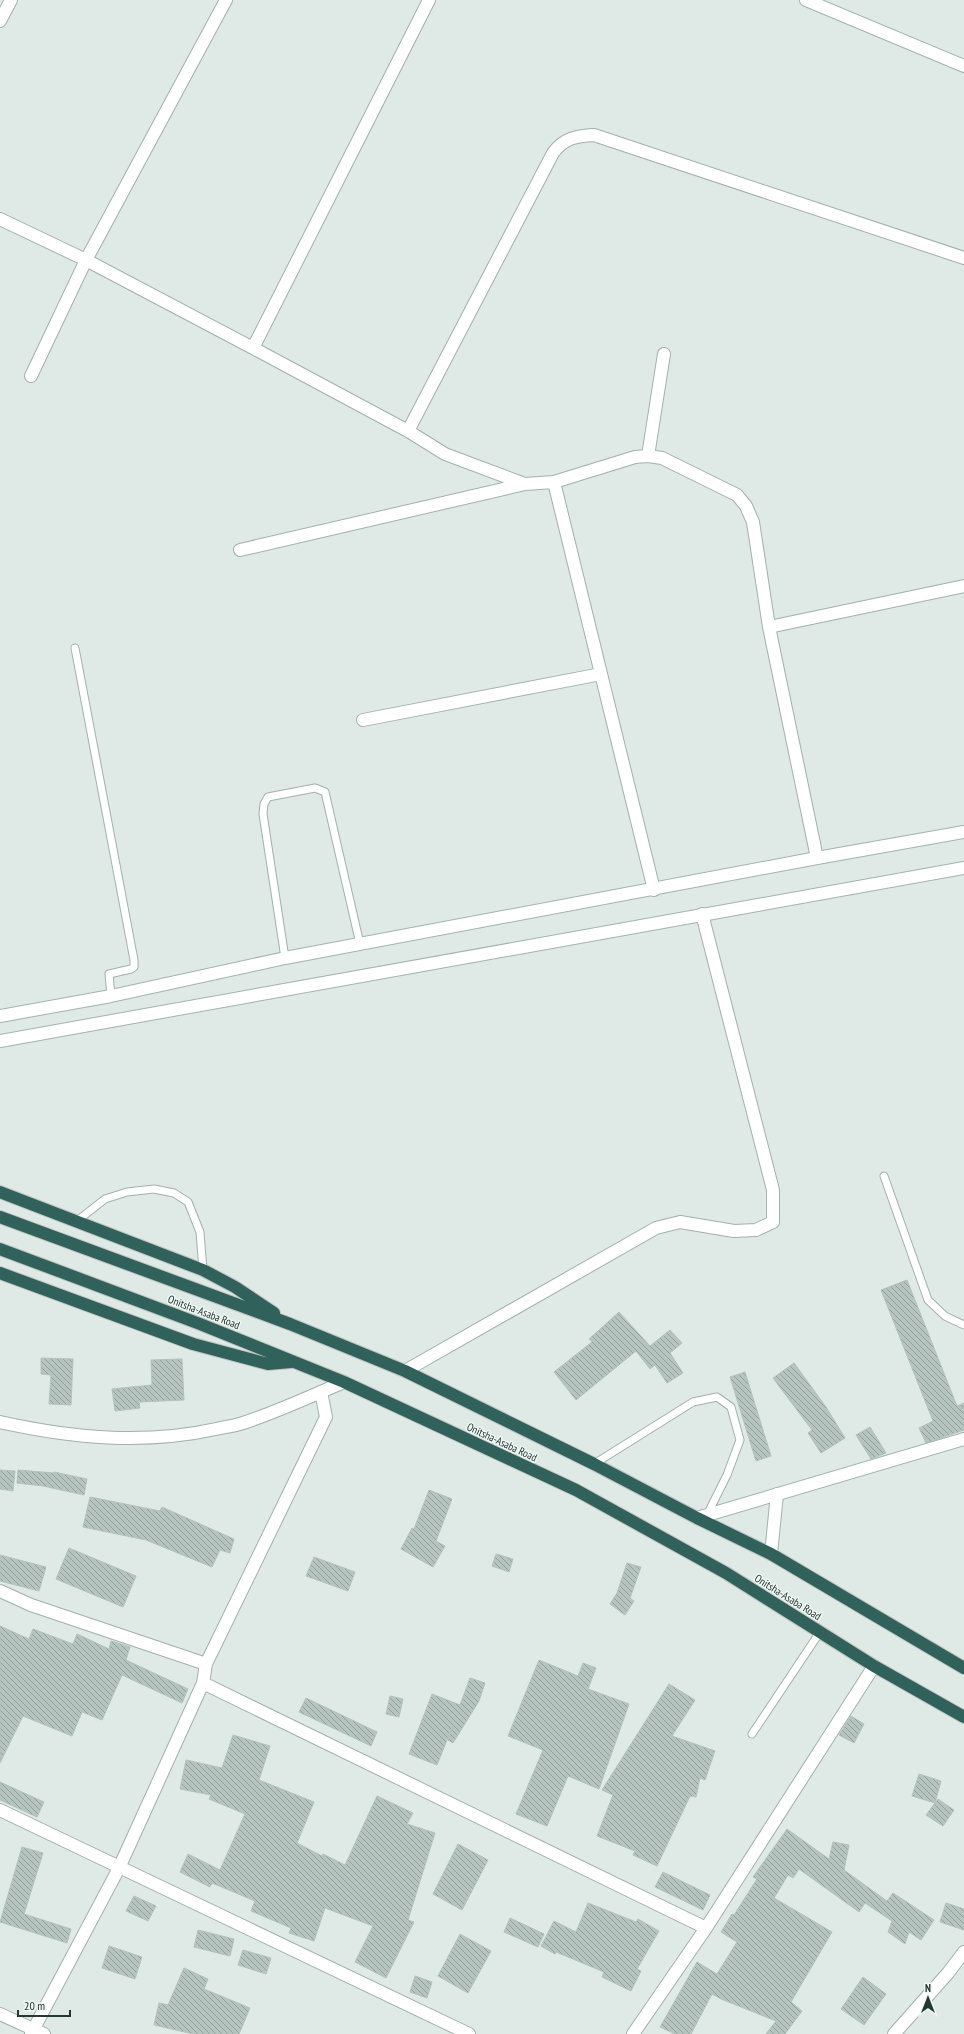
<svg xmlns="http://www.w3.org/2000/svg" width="964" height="2034" viewBox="0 0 964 2034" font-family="'PT Sans Narrow',sans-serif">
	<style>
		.building { fill: url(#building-back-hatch); stroke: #b3c2bc }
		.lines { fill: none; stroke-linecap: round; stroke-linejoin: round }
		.lane-casing { stroke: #a3b0ac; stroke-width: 9 }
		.street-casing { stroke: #a3b0ac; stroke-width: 14 }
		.secondary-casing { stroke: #a0b4ad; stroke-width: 14 }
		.highway-casing { stroke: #bdc3c2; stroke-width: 14 }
		.lane { stroke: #fff; stroke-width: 7 }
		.street { stroke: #fff; stroke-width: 12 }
		.secondary { stroke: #fff; stroke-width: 12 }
		.highway { stroke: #30615a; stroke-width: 12 }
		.labels { text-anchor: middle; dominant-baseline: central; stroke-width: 3; stroke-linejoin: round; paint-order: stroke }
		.street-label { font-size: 11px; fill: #223833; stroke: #eff6f3 }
	</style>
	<defs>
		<pattern id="building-back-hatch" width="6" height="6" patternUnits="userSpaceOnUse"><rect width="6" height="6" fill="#b5c4be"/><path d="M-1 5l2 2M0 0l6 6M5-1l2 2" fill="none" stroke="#93a09b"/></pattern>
	</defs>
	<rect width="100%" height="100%" fill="#dfe9e5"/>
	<!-- building -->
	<path class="building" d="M907,1280L957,1406L964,1403V1430L926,1443L919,1428L933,1421L881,1290Z
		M619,1312L650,1346L670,1330L682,1343L670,1353L683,1373L667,1383L655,1365L650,1369L636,1351L576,1400L554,1372L592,1342L589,1339Z
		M41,1358L73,1359L71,1405L49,1404L51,1375L41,1374Z
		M182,1359L184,1400L139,1402L140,1408L115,1411L112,1389L152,1385L151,1360Z
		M794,1363L826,1407L845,1438L821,1453L808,1433L812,1430L773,1378Z
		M745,1372L771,1456L756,1461L730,1377Z
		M870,1427L886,1453L871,1459L856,1435Z
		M0,1470L15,1471L13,1491L0,1489Z
		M18,1470L54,1473V1472L87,1479L84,1495L43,1486L17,1483Z
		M429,1490L452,1499L436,1541L445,1546L433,1567L401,1549L412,1528L414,1529Z
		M90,1497L160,1511L162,1507L234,1539L230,1553L220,1550L212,1567L146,1540L83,1527Z
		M69,1548L136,1576L123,1607L56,1579Z
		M496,1554L513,1559L509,1572L492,1566Z
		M0,1555L46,1567L39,1591L0,1581Z
		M314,1557L355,1572L348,1591L306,1576Z
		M627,1563L641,1567L630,1598L634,1601L625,1615L610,1604L617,1593Z
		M0,1626L29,1639L33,1629L73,1644L77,1634L109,1649L111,1641L130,1647L126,1660L188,1689L182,1703L122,1675L102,1720L82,1712L72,1736L23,1716L0,1763Z
		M539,1660L578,1676L583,1663L596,1668L588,1689L629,1704L599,1789L568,1776L547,1826L516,1814L543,1750L508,1736Z
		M470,1678L485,1683L479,1701L453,1743L448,1740L453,1725L437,1765L409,1754L432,1694L460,1705Z
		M669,1684L695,1700L672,1736L715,1751L705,1780L700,1778L696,1797L690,1796L657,1866L633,1855L635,1851L597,1836L613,1795L602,1790Z
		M390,1696L403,1699L399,1717L386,1714Z
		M306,1698L377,1732L371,1746L299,1712Z
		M851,1716L864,1724L854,1743L839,1735Z
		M233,1735L270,1746L259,1780L314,1802L297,1843L322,1856L323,1854L345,1865L377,1796L413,1813L407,1824L435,1833L408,1920L414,1922L386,1978L355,1962L373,1926L325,1908L314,1941L289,1933L291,1928L251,1911L255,1901L212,1883L210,1887L180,1872L188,1854L220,1870L245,1814L209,1799L211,1795L180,1789L186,1760L222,1768Z
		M919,1774L941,1781L935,1803L912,1796Z
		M0,1782L44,1802L37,1817L0,1800Z
		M938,1799L954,1810L943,1826L926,1815Z
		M787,1829L829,1859L833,1842L849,1845L844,1870L887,1901L893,1893L934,1920L921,1940L909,1932L905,1944L888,1932L892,1921L865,1903L859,1912L799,1869L793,1878L788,1875L774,1898L832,1932L791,2002L802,2011L785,2034H766L776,2021L721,1999L712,1994L691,2034H675L660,2027L697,1962L717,1974L737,1942L721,1932L732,1914L734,1915L757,1879L753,1877Z
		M458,1844L488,1860L462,1910L433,1894Z
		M22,1847L43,1853L24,1914L71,1929L67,1943L0,1922Z
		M663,1872L710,1895L703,1910L655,1887Z
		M134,1896L156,1906L148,1921L126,1911Z
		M588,1903L636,1922L638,1919L659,1931L637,1969L641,1971L631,1991L602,1977L604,1972L556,1952L555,1954L541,1946L554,1921L576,1932Z
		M946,1903L964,1909V1930L940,1922Z
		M510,1918L544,1934L538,1947L504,1932Z
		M198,1930L234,1939L230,1956L194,1947Z
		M460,1934L491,1951L468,1993L438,1976Z
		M109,1946L142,1957L135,1979L102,1968Z
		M243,1950L271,1958L266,1974L238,1965Z
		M184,1968L208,1979L204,1989L250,2008L239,2034H193L154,2025L159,2003L168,2005Z
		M415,1976L432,1982L427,1998L410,1992Z
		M863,1977L886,1994L864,2025L841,2009Z"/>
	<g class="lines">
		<defs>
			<path id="lane" d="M75,648L134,960V967L131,969L109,974L111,996
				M285,958L263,814L264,804L268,797L315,788L325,792L360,944
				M884,1176L928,1300L945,1316L964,1325
				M77,1221L105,1199L127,1192L154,1189L174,1193L188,1202L200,1232L203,1270
				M594,1464L693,1402L717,1397L731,1407L740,1440L727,1475L707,1515
				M752,1734L820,1632"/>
			<path id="street" d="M0,21L11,0
				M0,219L86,260L253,348L408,431L445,454L525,484
				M253,348L429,0
				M31,376L86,260L226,0
				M408,431L553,153C564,138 576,136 594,135L964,258
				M648,456L664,354
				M554,482L654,890
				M240,550L525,484L554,482L635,457L648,456L662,458L737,495L746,506L753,522L769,627L817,858
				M769,627L964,586
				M363,720L601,674
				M405,1371L656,1228L680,1222L734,1231L756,1230L773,1222V1190L702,914
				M0,1422C73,1438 143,1445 216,1429C225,1427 234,1426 243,1423C277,1412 311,1396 344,1382
				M0,1591L31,1605L206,1664
				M203,1683L706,1928
				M0,1810L469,2034
				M0,2014L44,2034
				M31,2034L119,1868L203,1683L206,1664L326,1417L321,1392
				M633,2034L706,1928L874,1666
				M894,2034L948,1973L964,1952"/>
			<path id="secondary" d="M806,0L964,66
				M0,1016L111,996L285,958L817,858L964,832
				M0,1041L964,868
				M697,1518L964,1439
				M771,1554L777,1494"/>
			<path id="highway" d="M0,1192L203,1270L235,1287L274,1313
				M0,1217L290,1324L405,1371L594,1464L697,1518L771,1554L964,1668
				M0,1249L200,1324L344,1382L576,1490L726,1573L874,1666L964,1717
				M0,1273L193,1344L268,1364L291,1362"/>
		</defs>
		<!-- lane casing -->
		<use href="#lane" class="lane-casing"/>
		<!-- street casing -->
		<use href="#street" class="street-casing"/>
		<!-- secondary casing -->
		<use href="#secondary" class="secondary-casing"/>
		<!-- highway casing -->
		<use href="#highway" class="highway-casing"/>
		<!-- lane -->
		<use href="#lane" class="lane"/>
		<!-- street -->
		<use href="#street" class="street"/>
		<!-- secondary -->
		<use href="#secondary" class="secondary"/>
		<!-- highway -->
		<use href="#highway" class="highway"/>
	</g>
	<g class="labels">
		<!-- street labels -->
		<g class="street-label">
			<text transform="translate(204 1312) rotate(21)">Onitsha-Asaba Road</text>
			<text transform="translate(502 1442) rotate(25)">Onitsha-Asaba Road</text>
			<text transform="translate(788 1597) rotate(32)">Onitsha-Asaba Road</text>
		</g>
	</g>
	<!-- north arrow -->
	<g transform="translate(928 1998)" stroke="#eff6f3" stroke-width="3" paint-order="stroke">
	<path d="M0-3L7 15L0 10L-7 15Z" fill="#223833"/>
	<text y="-6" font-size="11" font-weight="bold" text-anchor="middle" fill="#223833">N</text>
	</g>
	<!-- scale -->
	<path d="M18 2010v6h52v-6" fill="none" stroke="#223833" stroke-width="2"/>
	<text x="24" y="2010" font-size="12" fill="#223833" stroke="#eff6f3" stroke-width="3" paint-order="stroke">20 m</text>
</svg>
